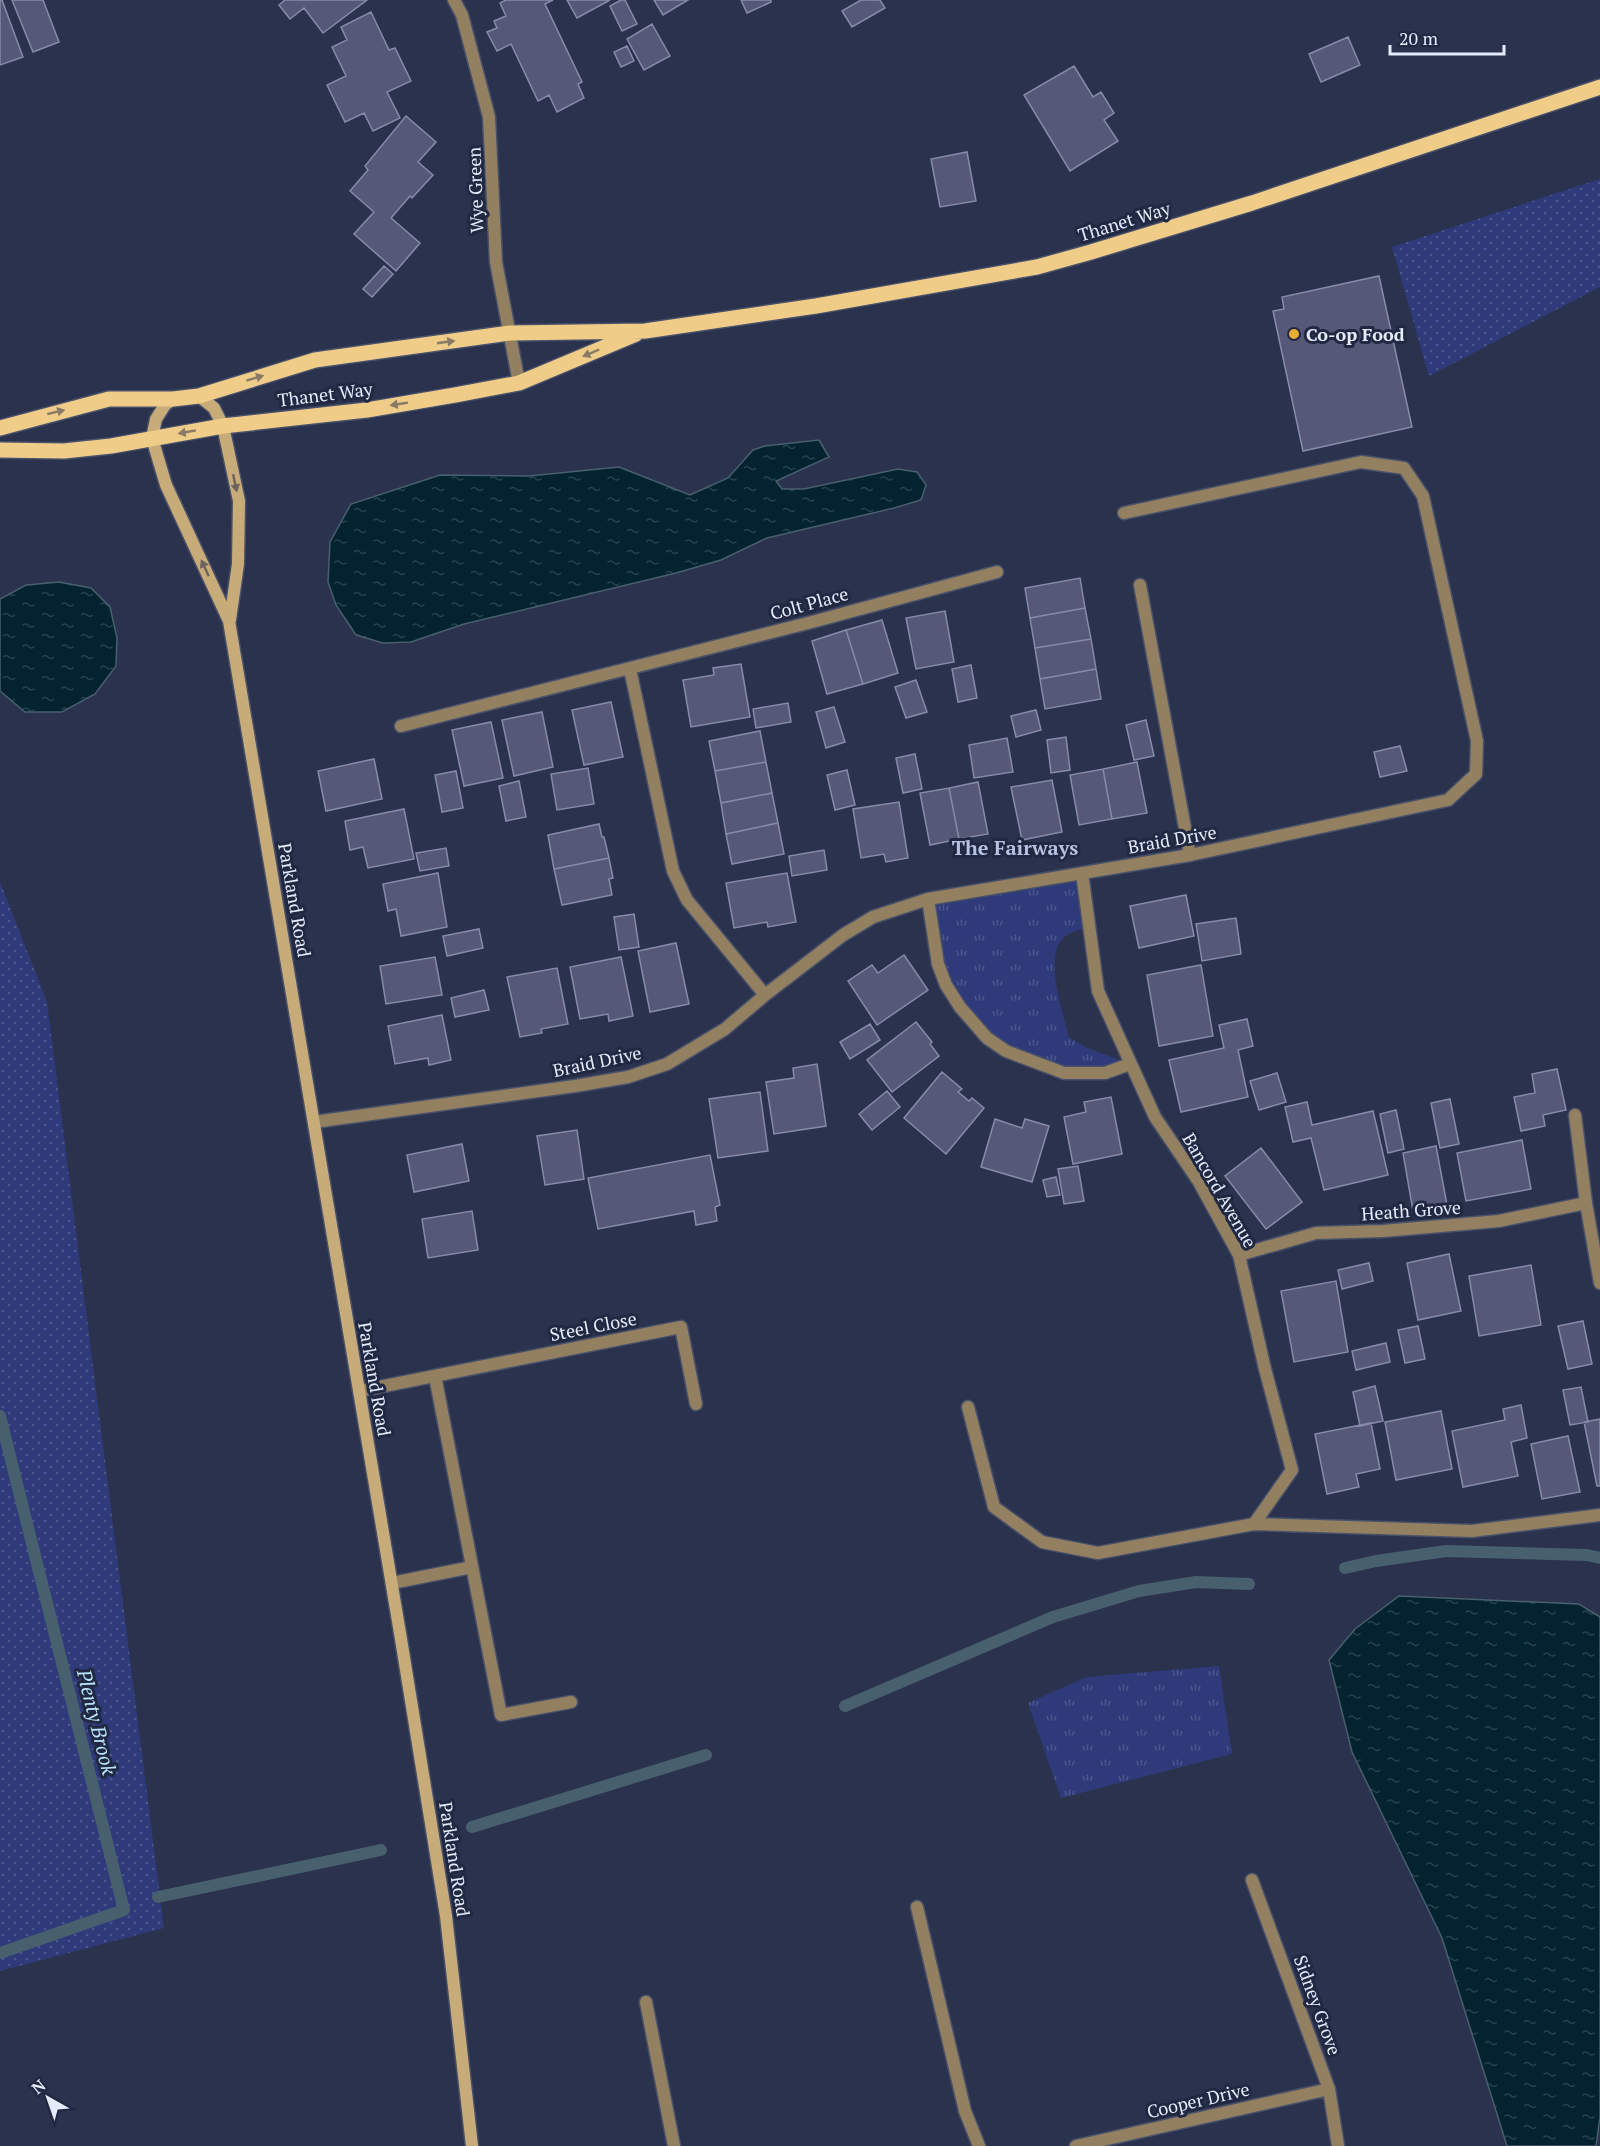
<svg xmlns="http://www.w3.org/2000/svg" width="1600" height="2146" viewBox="0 0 1600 2146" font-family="'PT Serif',serif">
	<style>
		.grass { fill: url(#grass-dots) }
		.park { fill: url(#park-tufts) }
		.water { fill: url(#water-ripples); stroke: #485f6e; stroke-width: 1.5 }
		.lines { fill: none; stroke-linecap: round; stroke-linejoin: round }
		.stream { stroke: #485f6e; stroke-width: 12 }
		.building { fill: #555876; stroke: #878bab; stroke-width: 1.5 }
		.lane-casing { stroke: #495069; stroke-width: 15 }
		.street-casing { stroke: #495069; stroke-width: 15 }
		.secondary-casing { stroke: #495069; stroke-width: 15 }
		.primary-casing { stroke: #495069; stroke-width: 18 }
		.lane { stroke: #928061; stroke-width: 12 }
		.street { stroke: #928061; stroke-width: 12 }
		.secondary { stroke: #c7ab78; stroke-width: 12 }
		.primary { stroke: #f0cc89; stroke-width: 15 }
		.oneway { fill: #887a66 }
		.oneway2 { fill: #6c635a }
		.poi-dot { fill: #e6ac36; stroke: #212842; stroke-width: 2 }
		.labels { text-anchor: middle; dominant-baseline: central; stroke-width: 6; stroke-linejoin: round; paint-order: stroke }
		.street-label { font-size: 18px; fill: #e5ebfc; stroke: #212842 }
		.poi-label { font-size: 18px; font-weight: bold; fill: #e5ebfc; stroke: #212842; text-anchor: start }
		.neighbourhood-label { font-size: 20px; font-weight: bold; fill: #b8c2e3; stroke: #212842 }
		.water-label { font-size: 20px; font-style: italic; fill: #bae7fe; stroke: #212842 }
	</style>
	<defs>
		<pattern id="grass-dots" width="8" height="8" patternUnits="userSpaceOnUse" patternTransform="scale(1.5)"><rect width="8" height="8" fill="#2e3a7a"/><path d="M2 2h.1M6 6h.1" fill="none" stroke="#4c578e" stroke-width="1.8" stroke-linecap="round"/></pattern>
		<pattern id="park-tufts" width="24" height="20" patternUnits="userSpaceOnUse" patternTransform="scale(1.5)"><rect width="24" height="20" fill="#2e3a7a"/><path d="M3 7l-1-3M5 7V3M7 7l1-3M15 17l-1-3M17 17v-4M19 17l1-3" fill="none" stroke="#4c578e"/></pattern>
		<pattern id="water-ripples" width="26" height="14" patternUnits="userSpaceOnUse" patternTransform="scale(1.5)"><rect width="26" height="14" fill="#042331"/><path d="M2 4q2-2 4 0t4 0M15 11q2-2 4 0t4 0" fill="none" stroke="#284350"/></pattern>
	</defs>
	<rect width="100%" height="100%" fill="#2b324d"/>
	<!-- grass -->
	<path class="grass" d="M1600,179V287L1429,376L1392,247Z
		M0,882L47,1002L164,1928L0,1971Z"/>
	<!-- park -->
	<path class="park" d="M1082,873L1089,927C1082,929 1074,931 1067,935C1041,951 1063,1013 1069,1037L1085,1047L1130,1064L1064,1073L1006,1051L946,985L928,899Z
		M1219,1666L1232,1754L1061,1798L1028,1703L1087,1677Z"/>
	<!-- water -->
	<path class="water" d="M819,440L829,457L776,481L782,489H804L898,469L917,472L926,485L921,500L894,508L767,538L721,560L676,573L464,624L411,642L383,643L356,635L336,605L328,582L330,542L351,504L440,475L529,476L619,467L690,495L728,478L753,450L765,446Z
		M59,582L91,588L110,607L117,638L116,666L95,694L62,712H25L0,691V599L26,585Z
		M1399,1596L1579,1604L1600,1617V2117L1596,2146H1507L1442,1938L1352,1752L1329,1660L1355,1629Z"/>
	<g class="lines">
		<!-- stream -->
		<path class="stream" d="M0,1416L124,1910L0,1953
			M1345,1568L1376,1561L1446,1551L1587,1555L1600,1558
			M845,1706L1053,1617L1139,1591L1196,1582L1249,1584
			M472,1827L706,1755
			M158,1897L381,1850"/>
	</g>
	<!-- building -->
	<path class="building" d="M0,0H2L23,57L0,65Z
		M12,0H43L59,42L33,52Z
		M285,0H367L323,33L304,8L290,19L279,5Z
		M506,0H553L545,4L582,82L578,84L584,98L557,112L549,95L538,101L511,44L497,51L487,32L497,28L494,21L506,16L500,3Z
		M567,0H610L577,18Z
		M621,0H625L637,24L622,31L610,6Z
		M654,0H688L663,15Z
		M741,0H771V2L747,13Z
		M861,0H880L885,8L852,27L842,11Z
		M371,12L389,50L395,48L411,81L387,92L400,118L373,131L364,113L345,122L327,85L346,76L332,47L347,40L341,27Z
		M652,24L670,56L644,70L627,39Z
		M1348,37L1360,65L1321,82L1309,54Z
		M627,46L634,61L621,67L614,52Z
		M1074,66L1093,97L1101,92L1114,113L1104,120L1118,141L1070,171L1024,95Z
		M406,116L436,142L418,162L433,175L412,198L410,196L391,218L420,243L396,271L354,234L374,212L350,191L368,170L365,166Z
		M967,152L976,201L940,207L931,159Z
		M384,266L393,274L372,297L363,289Z
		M1379,276L1412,427L1303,451L1273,311L1284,309L1282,297Z
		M1080,578L1085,608L1030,618L1025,588Z
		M1085,608L1091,639L1035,648L1030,618Z
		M945,611L954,662L916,669L906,618Z
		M882,620L898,673L863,684L846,630Z
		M846,630L863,684L827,694L812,641Z
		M1091,639L1096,669L1040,679L1035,648Z
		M741,664L750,717L691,727L683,680L714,675L713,668Z
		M971,665L977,698L958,702L952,669Z
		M1096,669L1101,699L1045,709L1040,679Z
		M916,680L927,712L906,718L895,687Z
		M611,702L623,757L584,765L572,710Z
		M788,703L791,722L756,728L753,709Z
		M834,707L845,742L826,748L816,712Z
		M1036,710L1041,730L1016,737L1011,716Z
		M542,712L553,767L514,776L502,720Z
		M1146,720L1154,756L1134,760L1126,725Z
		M491,722L503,778L464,786L452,730Z
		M760,731L766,762L715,771L709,741Z
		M1066,737L1070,770L1051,773L1047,740Z
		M1007,738L1013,772L974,778L969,745Z
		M1400,746L1407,771L1380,777L1374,752Z
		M915,754L922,789L903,793L896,758Z
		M374,759L382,799L326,811L318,771Z
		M766,762L772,793L721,803L715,771Z
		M1137,762L1147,813L1112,819L1103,769Z
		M588,768L594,804L557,810L551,774Z
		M1103,769L1112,819L1079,825L1070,775Z
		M847,770L855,805L835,810L827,775Z
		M456,771L463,808L442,812L435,775Z
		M1052,780L1062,832L1022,840L1011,787Z
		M519,781L526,817L506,821L499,786Z
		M978,782L988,834L959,839L949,788Z
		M949,788L959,839L930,845L920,793Z
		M772,793L778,823L726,834L721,803Z
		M899,802L908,858L886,862L884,854L861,858L853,809Z
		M404,809L414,859L368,868L363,847L350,850L345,821Z
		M778,823L784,854L732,864L726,834Z
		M599,824L602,837H604L609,858L554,869L548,835Z
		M446,848L449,866L420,871L416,853Z
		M824,850L827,870L792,876L789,856Z
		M609,858L613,878L609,879L612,895L562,905L554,869Z
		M438,873L447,927L401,936L396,909L388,911L383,884Z
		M787,873L796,922L768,927L767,922L734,928L726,883Z
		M1186,895L1194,936L1139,948L1130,906Z
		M634,914L639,947L619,950L614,917Z
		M1236,918L1241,954L1202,961L1196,924Z
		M479,929L483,948L447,956L443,936Z
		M676,943L689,1004L650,1012L638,951Z
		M904,955L928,990L877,1025L848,981L872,965L878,973Z
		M435,957L442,995L386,1004L380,966Z
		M621,957L633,1016L609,1021L608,1014L580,1019L570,967Z
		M1201,965L1213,1036L1159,1046L1147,975Z
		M557,968L568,1024L541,1029L542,1033L520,1037L507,977Z
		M484,990L489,1010L455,1017L451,998Z
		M442,1015L451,1060L429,1065L428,1058L395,1064L388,1026Z
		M1247,1019L1253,1046L1238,1050L1248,1097L1181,1112L1169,1060L1224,1048L1219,1025Z
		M916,1022L932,1042L930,1044L939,1056L892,1092L867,1060Z
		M870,1024L880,1040L850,1059L840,1042Z
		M817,1064L826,1126L774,1134L766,1082L794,1078L793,1068Z
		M1557,1069L1566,1110L1543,1115L1545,1126L1521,1131L1514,1097L1535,1093L1532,1074Z
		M942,1072L962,1089L958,1092L969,1101L972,1098L984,1108L946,1154L904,1118Z
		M1277,1073L1286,1102L1259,1110L1250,1081Z
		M887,1091L900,1107L872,1130L859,1114Z
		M760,1092L768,1151L718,1158L709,1099Z
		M1111,1097L1122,1154L1073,1164L1064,1117L1086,1112L1084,1102Z
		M1450,1099L1459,1144L1440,1148L1431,1103Z
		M1307,1102L1312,1125L1373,1111L1388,1175L1324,1190L1311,1138L1293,1142L1285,1107Z
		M1396,1110L1404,1149L1388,1153L1380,1114Z
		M995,1119L1022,1128L1025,1119L1049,1126L1032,1182L981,1167Z
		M577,1130L584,1179L545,1185L537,1136Z
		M1522,1140L1531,1189L1466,1201L1457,1153Z
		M462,1144L469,1181L414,1192L407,1155Z
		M1436,1146L1447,1205L1413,1211L1403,1153Z
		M1261,1148L1302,1202L1266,1229L1225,1176Z
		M710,1155L720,1205L715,1207L717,1221L696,1225L694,1211L598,1229L588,1178Z
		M1078,1166L1084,1201L1064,1204L1058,1169Z
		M1056,1177L1060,1195L1047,1197L1043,1180Z
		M472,1211L478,1250L428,1258L422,1219Z
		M1449,1254L1461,1311L1418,1320L1407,1263Z
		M1369,1263L1373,1281L1342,1289L1338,1270Z
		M1531,1265L1541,1325L1479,1336L1469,1276Z
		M1336,1281L1348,1352L1294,1362L1281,1291Z
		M1583,1321L1592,1364L1568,1369L1558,1326Z
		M1418,1326L1425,1359L1405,1363L1398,1330Z
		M1386,1343L1390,1362L1356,1370L1352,1351Z
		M1375,1386L1383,1421L1360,1426L1353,1392Z
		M1581,1387L1588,1422L1570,1425L1563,1390Z
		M1521,1405L1527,1438L1511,1442L1518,1476L1463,1487L1452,1431L1505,1420L1503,1409Z
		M1441,1411L1452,1469L1396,1480L1385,1422Z
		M1600,1419V1486H1597L1584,1422Z
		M1371,1423L1380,1469L1356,1474L1359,1487L1327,1494L1315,1434Z
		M1568,1436L1580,1492L1542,1499L1531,1444Z"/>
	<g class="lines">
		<defs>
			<path id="lane" d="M1140,585L1190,855
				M646,2002L674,2146"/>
			<path id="street" d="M454,0L462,15L489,117L496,262L519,383
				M630,669L673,871L687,900L765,995
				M401,726L812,622L997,572
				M928,899L938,964L946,985L960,1007L987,1038L1006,1051L1064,1073H1105L1130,1064
				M1575,1115L1586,1203L1600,1283
				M314,1122L575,1086L628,1077L667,1064L725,1029L765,995L843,935L873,917L928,899L1190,855L1448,800L1476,774L1477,741L1423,496L1404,468L1361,462L1124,513
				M1239,1255L1316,1233L1383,1231L1499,1221L1586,1203
				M435,1376L501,1715L571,1702
				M359,1391L681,1327L696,1404
				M968,1407L994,1507L1042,1542L1098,1553L1254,1524L1292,1470L1265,1369L1239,1255L1199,1182L1155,1117L1098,991L1082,873
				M1254,1524L1472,1531L1600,1515
				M392,1583L472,1567
				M1252,1880L1329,2089L1338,2146
				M917,1907L965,2111L979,2146
				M1076,2146L1329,2089"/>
			<path id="secondary" d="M199,396L214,408L223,426L239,501L238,564L230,620
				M173,399L165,405L156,419L152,438L166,485L229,621L401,1639L446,1916L472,2146"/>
			<path id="primary" d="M0,428L109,399H173L199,396L315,360L510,333L645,331L816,306L1037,267L1091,252L1252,203L1600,87
				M0,450L64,451L111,446L223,426L367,410L455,395L519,383L636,334"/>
		</defs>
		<!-- lane casing -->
		<use href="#lane" class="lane-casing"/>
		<!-- street casing -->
		<use href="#street" class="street-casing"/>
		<!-- secondary casing -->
		<use href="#secondary" class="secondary-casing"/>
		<!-- primary casing -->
		<use href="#primary" class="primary-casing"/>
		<!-- lane -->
		<use href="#lane" class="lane"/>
		<!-- street -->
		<use href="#street" class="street"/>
		<!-- secondary -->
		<use href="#secondary" class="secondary"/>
		<!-- primary -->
		<use href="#primary" class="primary"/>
	</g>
	<!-- one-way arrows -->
	<defs><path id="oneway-solid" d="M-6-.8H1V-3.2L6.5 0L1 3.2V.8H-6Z" transform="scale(1.5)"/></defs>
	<g class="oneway">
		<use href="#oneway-solid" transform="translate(446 342) rotate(-8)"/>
		<use href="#oneway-solid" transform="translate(591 353) rotate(157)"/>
		<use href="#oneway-solid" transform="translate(255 378) rotate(-17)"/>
		<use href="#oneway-solid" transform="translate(399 404) rotate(171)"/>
		<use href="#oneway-solid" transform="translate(56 412) rotate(-14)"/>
		<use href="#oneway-solid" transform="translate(187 432) rotate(170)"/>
	</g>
	<g class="oneway2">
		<use href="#oneway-solid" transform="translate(235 483) rotate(78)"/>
		<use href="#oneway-solid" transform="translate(205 568) rotate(-115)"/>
	</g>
	<!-- markers -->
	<circle class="poi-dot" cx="1294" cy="334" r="6"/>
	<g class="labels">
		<!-- street labels -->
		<g class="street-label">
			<text transform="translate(475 190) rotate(-92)">Wye Green</text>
			<text transform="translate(1124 221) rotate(-17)">Thanet Way</text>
			<text transform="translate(325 394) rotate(-7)">Thanet Way</text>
			<text transform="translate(809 603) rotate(-15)">Colt Place</text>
			<text transform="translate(1172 839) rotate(-10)">Braid Drive</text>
			<text transform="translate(295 900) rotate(80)">Parkland Road</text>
			<text transform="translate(597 1061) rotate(-12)">Braid Drive</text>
			<text transform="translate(1220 1190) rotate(60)">Bancord Avenue</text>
			<text transform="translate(1411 1210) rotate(-4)">Heath Grove</text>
			<text transform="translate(593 1326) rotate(-11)">Steel Close</text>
			<text transform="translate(375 1379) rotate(80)">Parkland Road</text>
			<text transform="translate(455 1859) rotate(81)">Parkland Road</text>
			<text transform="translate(1318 2005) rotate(70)">Sidney Grove</text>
			<text transform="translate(1198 2100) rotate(-13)">Cooper Drive</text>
		</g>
		<!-- poi labels -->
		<g class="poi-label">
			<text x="1306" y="334">Co-op Food</text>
		</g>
		<!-- neighbourhood labels -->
		<g class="neighbourhood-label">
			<text x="1015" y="847">The Fairways</text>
		</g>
		<!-- water labels -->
		<g class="water-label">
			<text transform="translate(97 1722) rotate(76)">Plenty Brook</text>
		</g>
	</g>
	<!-- north arrow -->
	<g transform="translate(48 2098) rotate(320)" stroke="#212842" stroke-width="4.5" paint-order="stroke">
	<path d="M0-4.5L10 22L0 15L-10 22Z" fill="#e5ebfc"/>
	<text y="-9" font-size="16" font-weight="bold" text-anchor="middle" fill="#e5ebfc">N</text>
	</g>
	<!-- scale -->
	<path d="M1390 45v9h114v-9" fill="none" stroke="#e5ebfc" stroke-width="3"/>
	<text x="1399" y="45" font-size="18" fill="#e5ebfc" stroke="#212842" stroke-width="4.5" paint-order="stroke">20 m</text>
</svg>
